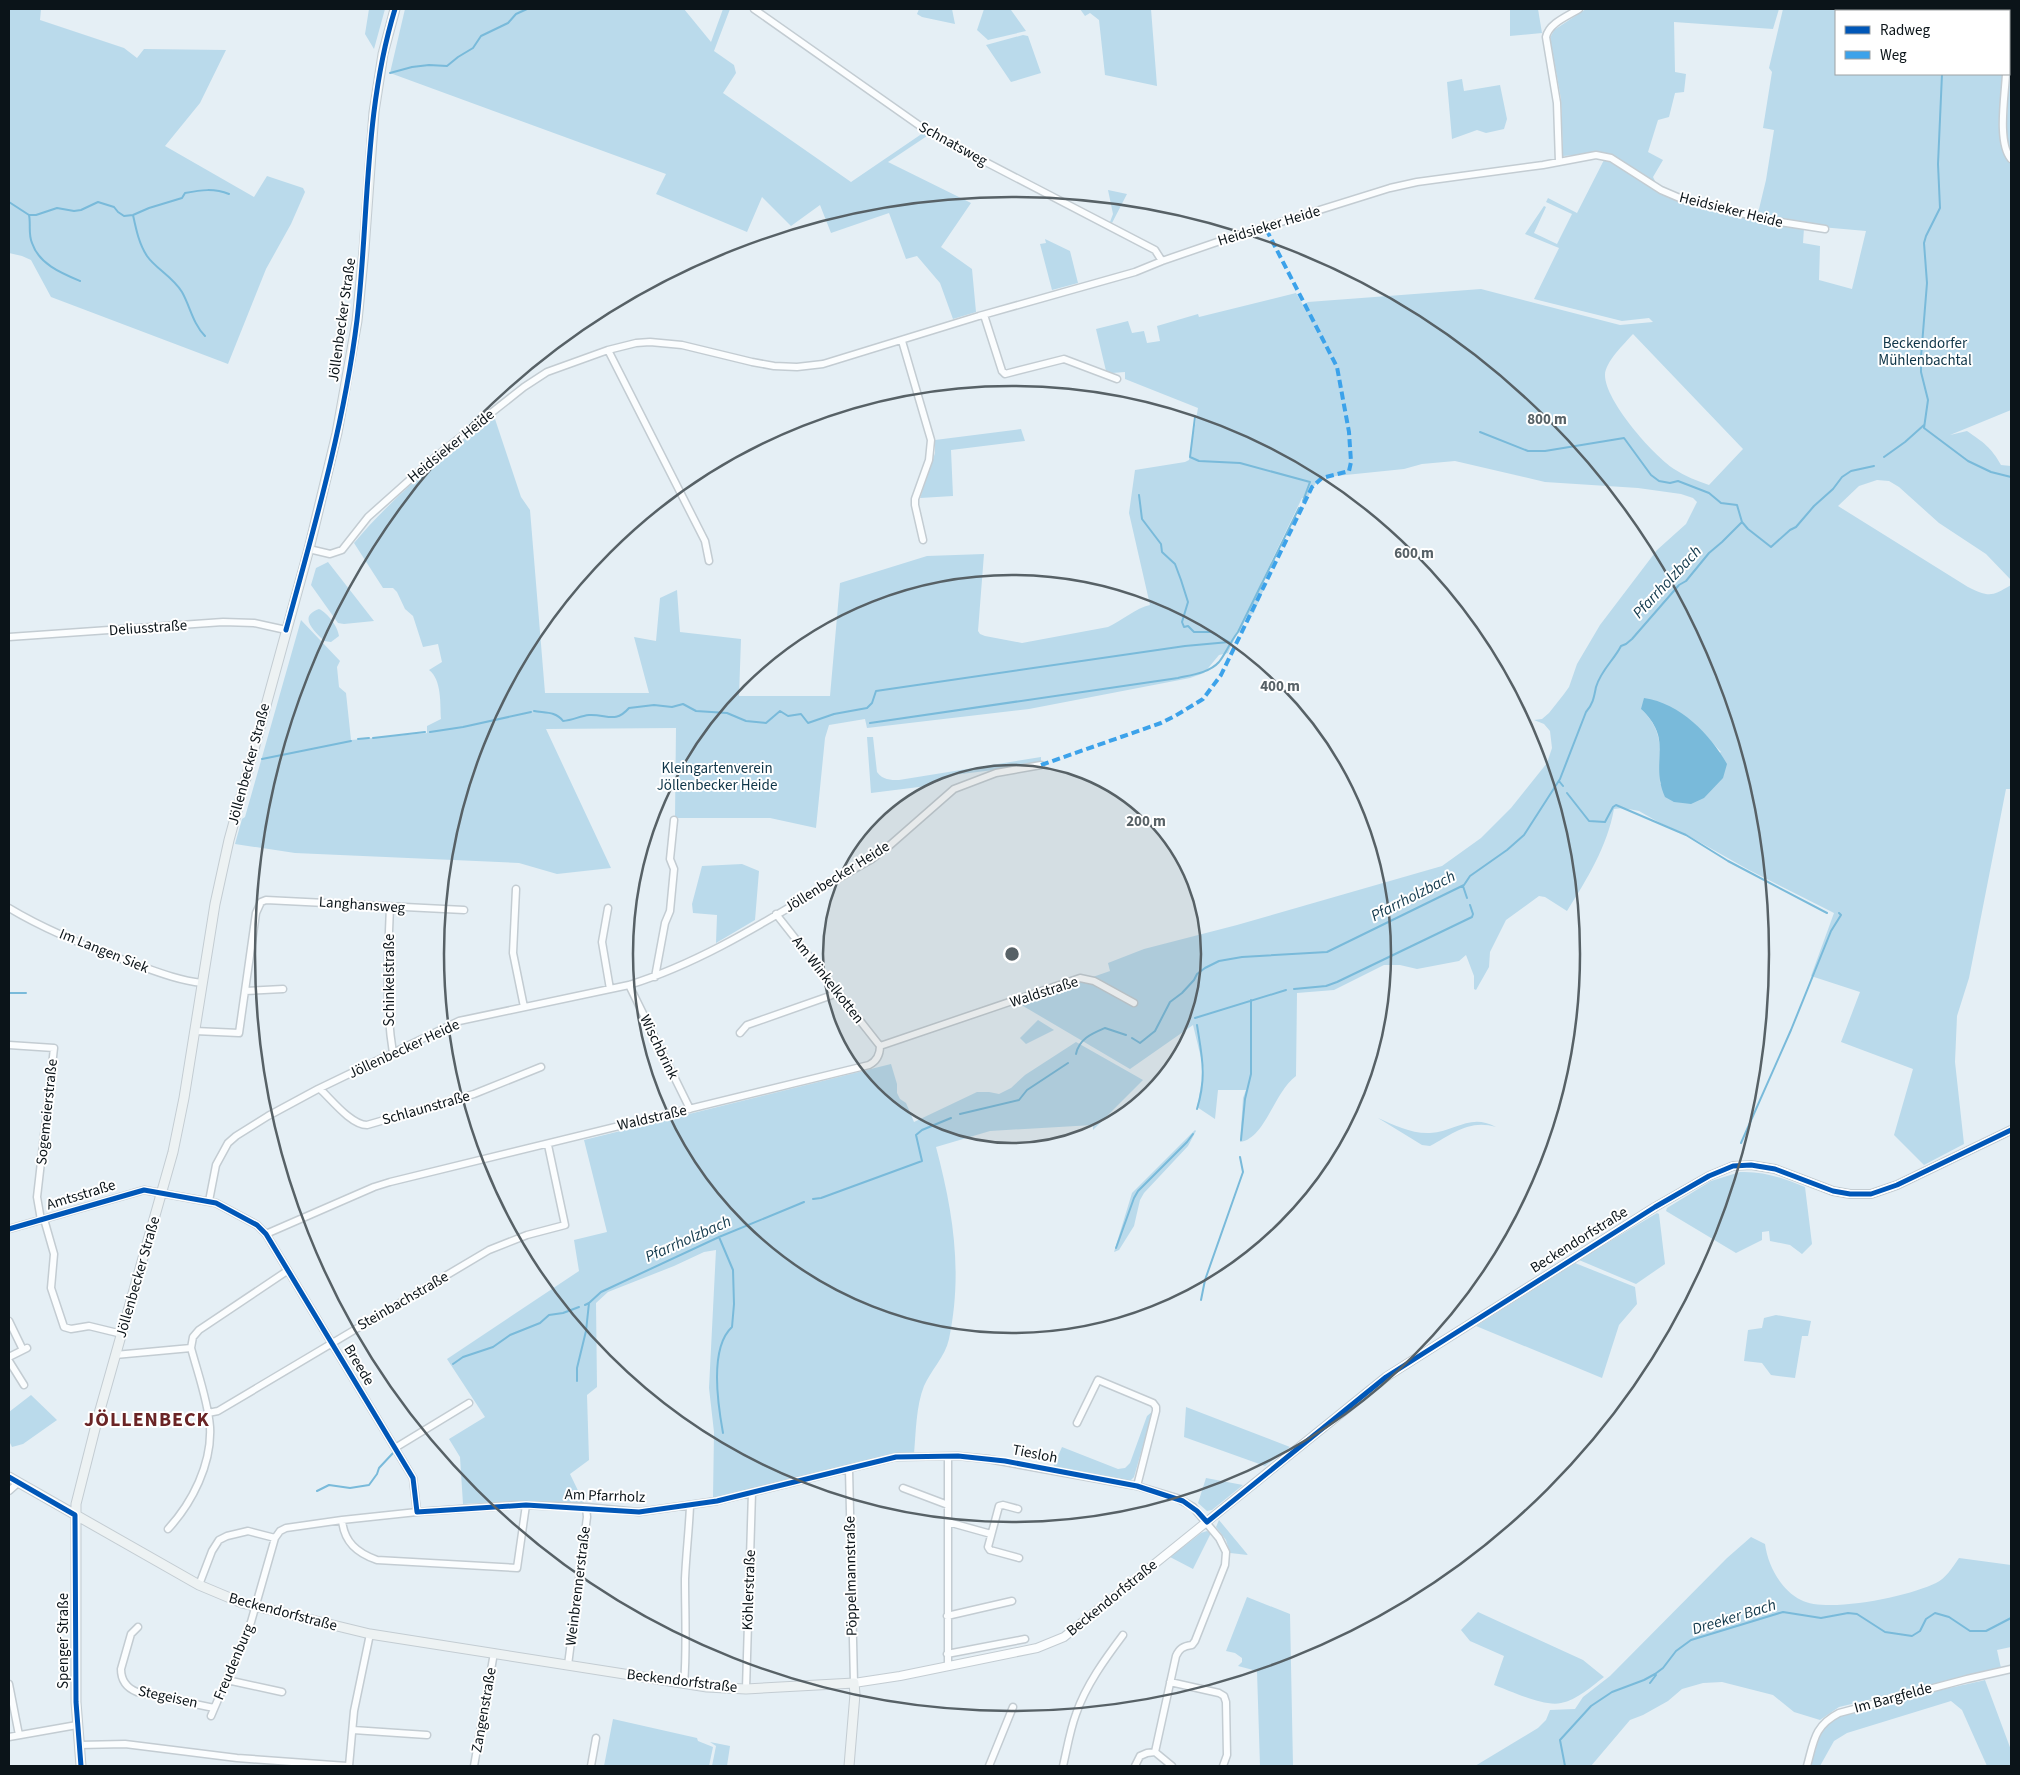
<svg xmlns="http://www.w3.org/2000/svg" width="2020" height="1775" viewBox="0 0 2020 1775" font-family="'Source Sans 3',sans-serif">
	<style>
		.green { fill: #badaeb; fill-rule: evenodd }
		.water { fill: #79bada }
		.lines { fill: none; stroke-linecap: round; stroke-linejoin: round }
		.stream { stroke: #79bada; stroke-width: 2 }
		.minor-casing { stroke: #c3ccd2; stroke-width: 9 }
		.tertiary-casing { stroke: #c3ccd2; stroke-width: 10 }
		.secondary-casing { stroke: #c3ccd2; stroke-width: 11 }
		.minor { stroke: #fbfdfe; stroke-width: 6 }
		.tertiary { stroke: #fbfdfe; stroke-width: 8 }
		.secondary { stroke: #edf2f3; stroke-width: 9 }
		.quiet { stroke: #3ca2ea; stroke-width: 4; stroke-dasharray: 8 4; stroke-linecap: butt }
		.cycleway-casing { stroke: #fff; stroke-width: 8 }
		.cycleway { stroke: #0057b8; stroke-width: 5 }
		.ring { fill: none; stroke: #576166; stroke-width: 2.5 }
		.labels { text-anchor: middle; dominant-baseline: central; stroke-width: 4; stroke-linejoin: round; paint-order: stroke }
		.street-label { font-size: 15px; fill: #0b1419; stroke: #fff }
		.park-label { font-size: 15px; fill: #0e3548; stroke: #fff }
		.water-label { font-size: 16px; font-style: italic; fill: #12394c; stroke: #fff }
		.district-label { font-size: 20px; font-weight: bold; letter-spacing: 1px; fill: #6a2425; stroke: #fff }
		.centre { fill: #576166; stroke: #fff; stroke-width: 2.5 }
		.ring-label { font-size: 15px; text-anchor: middle; font-weight: bold; fill: #576166; stroke: #fff; stroke-width: 4; stroke-linejoin: round; paint-order: stroke }
	</style>
	<rect width="100%" height="100%" fill="#e5eff5"/>
	<!-- green -->
	<path class="green" d="M9,9H41L40,20L124,48L137,58L144,49L226,50L200,103L165,146L254,197L267,176L303,188L305,192L291,224L266,269L228,364L51,297L31,260L22,256L9,253Z
		M369,9H385L374,49L365,34Z
		M405,9H684L711,42L723,9H730L714,51L734,65L736,73L723,93L851,182L923,133L927,136L888,162L971,203L941,247L972,269L976,312L953,319L940,283L917,256L906,259L889,213L831,233L820,205L791,226L762,197L747,232L656,194L666,174L390,73Z
		M919,9H952L955,24L922,17L917,14Z
		M984,9H1013L1011,10L1026,31L988,40L977,30Z
		M1080,9H1151L1157,86L1105,75L1099,20L1090,13L1085,16Z
		M1510,9H1538L1542,33L1510,36Z
		M1586,9H1779L1773,29L1674,22L1675,72L1686,74L1684,92L1675,93L1669,117L1658,120L1648,152L1663,160L1653,177L1655,181L1649,180L1611,156L1601,153L1563,156L1561,99L1550,38L1554,30Z
		M1783,9H2002V11H1836V74H2003V148L2004,154L2011,163V410L1950,435L1967,431C1983,442 1991,447 2001,465L2011,466V580L1986,554L1939,523L1899,487L1889,481L1877,480L1859,486L1838,506L1968,587C1989,597 1991,597 2011,585V789H2006L1969,978L1957,1016L1955,1062L1964,1144L1924,1165L1894,1135L1913,1069L1841,1042L1860,992L1811,976L1834,913L1749,870L1687,835L1660,823L1639,811L1623,808L1614,809C1607,847 1587,879 1567,911L1545,897L1539,896L1506,920L1490,952L1489,967L1476,990L1474,989V976L1466,955L1459,961L1417,969L1400,965H1384L1334,990L1297,993L1296,1076C1274,1092 1265,1139 1240,1142L1243,1098L1246,1090H1218L1215,1119L1197,1107L1204,1070L1193,1025L1130,1069L1018,1003L1110,971L1108,963L1144,949L1237,925L1442,866L1481,838L1511,808L1547,763L1552,748L1550,731L1544,724L1534,720L1542,719L1549,713L1564,694L1569,687L1577,664L1600,625L1657,550L1686,524L1697,502L1693,498L1681,494L1638,488L1545,482L1455,461L1422,464L1404,469L1326,477L1316,483L1307,498H1302L1261,583L1266,584L1254,613L1245,617L1228,653L1219,655L1204,673L1190,678L1029,709L867,728L865,719L829,725L825,738L816,828L770,818H675L676,728L546,729L611,868L557,874L519,863L295,853L235,844L242,819L245,817L301,620L340,661L337,667L339,687L346,693L351,740L427,733V726L441,719C440,704 442,680 429,670L442,662L438,644L423,647L413,616L405,609L397,592L393,588H383L354,543C395,494 445,455 494,416L521,497L530,510L545,693H649L634,637L656,641L660,598L677,590L680,632L741,639L739,696H830L840,583L927,556L984,554L978,631L980,634L985,636L1022,643L1108,627C1121,621 1136,608 1150,605L1129,513L1135,470L1185,462L1189,460L1198,408L1125,379V372L1112,373L1106,371L1096,329L1128,321L1132,333L1144,331L1147,343L1160,341L1157,326L1198,314L1199,317L1296,293L1303,305L1308,302L1481,289L1620,325L1653,322L1649,318L1622,321L1534,299L1559,248L1525,234L1544,206L1546,207L1534,233L1557,244L1572,214L1546,202L1548,198L1577,213L1605,158L1660,192L1804,228L1803,243L1820,246L1819,280L1852,289L1866,231L1821,227L1755,215L1759,209L1766,180L1774,130L1763,128L1772,72L1769,68ZM1633,334L1743,449L1709,485C1697,481 1685,476 1674,469C1653,455 1605,401 1605,375C1605,362 1625,343 1633,334ZM1641,709L1696,725L1721,752L1660,784C1659,752 1666,733 1641,709Z
		M1023,35L1028,36L1041,73L1011,82L986,45Z
		M2009,70H2011V156L2006,142Z
		M1462,79L1464,91L1500,85L1507,119L1504,129L1486,133L1477,130L1452,139L1447,82Z
		M1108,190L1127,194L1112,223L1110,222L1113,214Z
		M1045,239L1070,251L1078,283L1052,290L1040,244L1046,243Z
		M1021,429L1025,441L951,450L953,496L920,498L935,453V440Z
		M328,562L374,621L344,624L338,623L311,585L316,568Z
		M319,609C328,613 338,627 339,636L331,642L324,641C315,631 297,617 319,609Z
		M867,737H873L877,772C883,780 890,780 899,780L1041,757V764L953,775L927,786L871,793Z
		M742,864L759,871L755,920L716,943L717,915L693,913L692,904L702,866Z
		M1038,1020L1054,1030L1026,1044L1020,1038Z
		M1076,1042L1143,1080L1093,1130V1125L990,1131L936,1147C953,1211 963,1272 949,1339C945,1357 931,1370 924,1386C916,1406 916,1432 914,1454L713,1498L714,1432L709,1388L716,1250L704,1252L674,1266L608,1292L596,1303L597,1387L587,1395L589,1460L570,1474L585,1505L525,1503L520,1501L463,1504L460,1457L449,1439L485,1417L447,1359L579,1271L574,1240L607,1232L584,1140L891,1064L897,1084V1093L900,1099L906,1103L914,1122L977,1092H989L999,1094L1011,1088L1025,1075Z
		M1378,1118C1394,1125 1412,1134 1430,1133C1457,1131 1470,1113 1496,1127C1469,1119 1453,1134 1430,1146L1422,1145Z
		M1195,1130L1196,1131L1188,1146L1144,1193L1140,1200L1134,1226L1119,1250L1114,1252L1132,1193Z
		M1740,1172C1764,1171 1783,1178 1805,1187L1812,1244L1802,1254L1790,1245L1770,1241L1769,1231L1762,1232V1240L1736,1253L1666,1211L1667,1208L1711,1181Z
		M1657,1213L1659,1214L1665,1264L1636,1284L1579,1260Z
		M1575,1263L1635,1287L1637,1304L1619,1325L1602,1378L1476,1326Z
		M1776,1315L1811,1321L1808,1336H1802L1795,1378L1771,1375L1762,1363L1744,1361L1748,1330L1762,1328L1764,1318Z
		M31,1395L57,1420L23,1444L12,1447L9,1441V1412Z
		M1186,1407L1290,1447L1265,1466L1184,1437Z
		M1153,1411L1134,1477L1130,1481L1053,1467L1062,1447L1118,1469L1125,1468L1130,1463L1147,1416Z
		M1206,1478L1243,1485L1212,1510L1207,1511L1198,1503Z
		M1219,1520L1248,1555L1230,1553L1226,1540L1216,1527Z
		M1207,1531L1211,1533L1193,1569L1170,1557L1201,1533Z
		M1751,1537L1765,1544C1768,1566 1781,1590 1801,1600C1827,1614 1910,1596 1936,1583C1946,1578 1952,1568 1959,1558L2011,1565V1647L1997,1650L2001,1668L1839,1707L1820,1720L1794,1712L1773,1695L1722,1682L1703,1683L1682,1689L1668,1701L1643,1715L1630,1720L1591,1766H1475L1538,1728L1546,1720L1550,1710L1575,1709L1583,1697L1610,1676L1727,1558Z
		M1247,1597L1290,1614L1293,1766H1260L1257,1671L1238,1666L1242,1662V1658L1235,1653L1226,1651Z
		M1478,1612L1583,1660L1604,1677C1592,1686 1577,1700 1561,1703C1544,1707 1511,1691 1494,1685L1504,1656L1470,1641L1461,1630Z
		M1985,1680L2011,1750V1766H1987L1962,1710L1951,1701L1847,1733L1834,1741L1820,1766H1811C1815,1753 1818,1734 1828,1724C1843,1708 1958,1687 1985,1680Z
		M613,1719L697,1738L698,1741L713,1747L709,1766H604Z
		M710,1742L730,1746L727,1766H712L716,1746Z"/>
	<!-- water -->
	<path class="water" d="M1644,698C1680,703 1710,734 1727,764L1723,778L1704,798L1691,804L1674,802L1665,797C1649,761 1675,741 1641,709Z"/>
	<g class="lines">
		<!-- stream -->
		<path class="stream" d="M1970,11L1971,9
			M390,73L412,67L429,65L447,66L458,57L473,48L481,36L508,23L516,14L527,9
			M1942,74L1938,164L1940,208L1926,236L1924,243L1927,283L1921,357V372L1928,400L1924,428L1968,461L1991,472L2011,477
			M9,202L29,215H36L57,208L74,211L81,210L98,202L114,207L118,212L124,216L133,215L149,208L182,198L185,193C201,190 214,188 229,194
			M29,215C31,224 28,234 32,243C39,264 61,273 80,281
			M133,215C136,229 139,244 147,256C156,269 172,276 182,292C190,306 193,324 205,336
			M1195,417L1190,457L1199,461L1240,463L1310,482L1303,501
			M1480,432L1528,451H1545L1624,438L1651,475L1659,481L1670,483L1678,481L1709,493L1721,503L1737,505L1742,522L1748,529L1771,547L1790,530L1796,527L1814,506L1833,489L1842,477L1851,471L1874,466
			M1884,457L1905,442L1924,425
			M1139,495L1142,519L1161,544L1162,552L1175,564L1181,580L1188,602L1182,622L1184,627L1188,626L1194,632H1211L1229,642
			M534,711C544,713 556,711 563,721C573,720 580,716 589,715C607,714 615,724 629,708L654,705L672,707L683,704L696,711L727,713L746,721L766,723L780,711L788,716L801,714L808,723L834,714L867,708L872,703L876,691L1185,646L1229,642
			M870,723L1178,678C1191,675 1209,673 1219,662C1226,653 1230,642 1238,632L1299,508
			M430,732L463,727L531,712
			M373,738L425,732
			M358,739L369,738
			M262,759L351,741
			M1559,781L1563,786
			M1567,793L1589,821L1605,822L1613,807L1616,805L1686,835L1728,861L1827,913
			M1463,886L1467,898
			M1294,989L1326,986L1337,982L1472,917L1473,914L1470,905
			M9,993H26
			M1195,1018L1286,990
			M1197,1025C1202,1057 1207,1076 1197,1109
			M1132,1038L1140,1043L1155,1031L1170,1002L1182,993L1194,980L1197,974L1205,968L1219,961L1242,957L1327,952L1464,885L1470,876L1507,850L1524,835L1560,779L1586,712C1593,704 1594,697 1596,687C1601,670 1614,660 1621,646L1626,644L1632,639L1679,585L1686,581L1709,553L1722,542L1742,522
			M1076,1054C1079,1039 1091,1034 1105,1028L1126,1035
			M960,1114L1019,1100L1027,1090L1068,1063
			M1241,1140L1245,1099L1251,1074V1000
			M1741,1143L1791,1030L1831,931L1841,915L1839,913
			M813,1199L821,1198L922,1161L916,1135L922,1130L951,1118
			M719,1237L733,1270L734,1304L732,1327C709,1348 718,1405 723,1433
			M1116,1248L1134,1198L1138,1191L1187,1142L1193,1134
			M1201,1300L1205,1280L1243,1172L1240,1157
			M585,1305L589,1303L601,1292L719,1237L804,1202
			M453,1364L463,1357L493,1347L510,1335L540,1323L549,1315L563,1313L579,1307
			M577,1381V1368L586,1331L589,1303
			M317,1491L329,1485L350,1488L369,1485L377,1474L379,1468L393,1453
			M1650,1683L1656,1675L1655,1674
			M1565,1766L1560,1740L1591,1706L1612,1692L1644,1680L1655,1674L1663,1668L1676,1651L1691,1640L1783,1612L1821,1618L1848,1613L1857,1614L1885,1632L1912,1636L1920,1631L1926,1619L1935,1613L1949,1617L1970,1631H1986L2011,1618"/>
		<defs>
			<path id="minor" d="M754,9L930,133L1155,250L1162,261
				M2006,74C2005,96 1997,142 2011,159
				M1559,162L1557,103L1546,37C1549,23 1568,16 1579,9
				M984,315L1002,371L1005,374L1064,359L1117,379
				M902,341L931,440L929,460L915,499V505L923,540
				M608,350L705,541L709,561
				M309,549L330,554L342,550L368,517L433,459L524,387L547,372L608,350L636,343L650,342L682,345L752,362L774,366L797,367L823,364L979,316L1135,272L1162,261L1220,241L1390,188L1417,182L1543,165L1596,155L1611,158L1661,190L1682,199L1774,221L1825,229
				M9,637L223,622L254,623L286,630
				M516,889L513,953L524,1007
				M390,907C388,956 385,1005 393,1053
				M9,908C47,931 90,948 132,963C155,971 177,980 202,983
				M608,908L602,942L610,989
				M776,914L880,1046
				M655,977L665,923L670,911L674,869L670,859L674,820
				M629,985L690,1109
				M245,991L283,989
				M195,1031L239,1033L256,913L261,902L266,900L464,910
				M740,1033L747,1025L838,993
				M9,1045L54,1048L37,1197L41,1220
				M880,1046L1080,978L1094,981L1134,1003
				M320,1089C331,1099 351,1125 367,1125L474,1094L541,1067
				M209,1201L216,1165L228,1143L236,1136L268,1116L318,1089L459,1021L629,985C716,958 793,903 872,859L889,846L954,789L996,773L1041,765
				M44,1219L54,1254L51,1288L64,1327L71,1329L89,1326L122,1334
				M9,1229L144,1190L216,1203L257,1225L266,1234L413,1478L417,1512
				M266,1234L374,1187L390,1182L869,1065C877,1061 880,1055 880,1046
				M9,1321L23,1350
				M115,1355L191,1348
				M9,1357L27,1348
				M9,1361L24,1385
				M208,1413L218,1411L489,1250L527,1235L565,1225L548,1145
				M1077,1423L1098,1380L1153,1403L1156,1407V1411L1137,1486
				M395,1448L469,1403
				M849,1469L854,1683
				M903,1488L948,1505
				M9,1491L18,1483
				M1018,1509L1003,1505L999,1506L988,1547L990,1550L1019,1558
				M342,1520C344,1542 357,1553 377,1560L517,1568L526,1505
				M948,1522L991,1534
				M168,1529C192,1503 212,1464 210,1427C208,1401 198,1374 191,1348L193,1337L199,1330L287,1271
				M199,1585L212,1551L219,1540L227,1536L248,1531L275,1538
				M947,1616L1012,1601
				M138,1627L131,1634L121,1669C121,1681 127,1688 137,1692L214,1708
				M947,1654L1025,1639
				M568,1665L587,1517L586,1507
				M948,1666V1457
				M227,1680L282,1692
				M1170,1682L1219,1693L1224,1696L1226,1702L1227,1755L1223,1766
				M9,1684L19,1735
				M684,1684C687,1649 685,1614 685,1579C686,1555 689,1530 690,1506
				M746,1689L752,1492
				M211,1716L251,1622L275,1538L280,1531L286,1528L342,1520L417,1512L516,1505L586,1507L639,1512L717,1501L896,1457L958,1456L988,1459L1137,1486L1177,1498L1193,1507L1219,1538L1226,1552L1225,1565L1195,1641L1192,1645C1183,1646 1179,1649 1176,1656L1155,1752
				M353,1730L427,1735
				M9,1737L77,1725
				M79,1745L125,1744L237,1758L347,1766
				M349,1766L354,1711L370,1634
				M474,1766L494,1653
				M591,1766L596,1738
				M989,1766L1013,1707
				M1063,1766C1067,1749 1070,1730 1076,1714C1086,1685 1105,1659 1123,1635
				M1135,1766L1140,1756L1147,1753L1155,1752L1172,1766
				M1807,1766C1814,1741 1814,1726 1839,1713L1967,1679L2011,1669"/>
			<path id="tertiary" d="M854,1683L900,1676L1037,1648L1064,1637L1386,1377L1655,1207L1709,1176L1733,1166L1751,1165L1775,1169L1833,1191L1850,1194H1871L1897,1185L2011,1130"/>
			<path id="secondary" d="M9,1477L199,1585L242,1603L370,1634L707,1687L746,1689L854,1683L855,1694L849,1766
				M81,1766L76,1702V1504L98,1417L173,1152L184,1098L215,904L229,840L309,549L337,433L357,321L364,250L374,112L383,54L395,9"/>
		</defs>
		<!-- minor casing -->
		<use href="#minor" class="minor-casing"/>
		<!-- tertiary casing -->
		<use href="#tertiary" class="tertiary-casing"/>
		<!-- secondary casing -->
		<use href="#secondary" class="secondary-casing"/>
		<!-- minor -->
		<use href="#minor" class="minor"/>
		<!-- tertiary -->
		<use href="#tertiary" class="tertiary"/>
		<!-- secondary -->
		<use href="#secondary" class="secondary"/>
		<!-- quiet -->
		<path class="quiet" d="M1041,765L1161,723L1175,716L1203,699L1221,675L1312,487L1322,478L1349,471L1351,462L1349,432L1337,367L1265,227"/>
		<defs>
			<path id="cycleway" d="M286,630C314,528 344,425 357,320C369,216 364,110 395,9
				M9,1229L144,1190L216,1203L257,1225L266,1234L413,1478L417,1512L526,1505L639,1512L717,1501L896,1457L958,1456L1005,1461L1137,1486L1183,1501L1197,1511L1207,1522L1386,1377L1655,1207L1709,1176L1733,1166L1751,1165L1775,1169L1833,1191L1850,1194H1871L1897,1185L2011,1130
				M9,1477L75,1515L76,1702L81,1766"/>
		</defs>
		<!-- cycleway casing -->
		<use href="#cycleway" class="cycleway-casing"/>
		<!-- cycleway -->
		<use href="#cycleway" class="cycleway"/>
	</g>
	<!-- distance rings -->
	<circle cx="1012" cy="954" r="189" fill="#576166" fill-opacity=".12"/>
	<g class="ring">
		<circle cx="1012" cy="954" r="189"/>
		<circle cx="1012" cy="954" r="379"/>
		<circle cx="1012" cy="954" r="568"/>
		<circle cx="1012" cy="954" r="757"/>
	</g>
	<g class="labels">
		<!-- street labels -->
		<g class="street-label">
			<text transform="translate(953 144) rotate(29)">Schnatsweg</text>
			<text transform="translate(1731 210) rotate(14)">Heidsieker Heide</text>
			<text transform="translate(1269 226) rotate(-17)">Heidsieker Heide</text>
			<text transform="translate(342 320) rotate(-82)">Jöllenbecker Straße</text>
			<text transform="translate(451 446) rotate(-39)">Heidsieker Heide</text>
			<text transform="translate(148 628) rotate(-4)">Deliusstraße</text>
			<text transform="translate(249 764) rotate(-75)">Jöllenbecker Straße</text>
			<text transform="translate(837 877) rotate(-32)">Jöllenbecker Heide</text>
			<text transform="translate(362 905) rotate(4)">Langhansweg</text>
			<text transform="translate(104 951) rotate(22)">Im Langen Siek</text>
			<text transform="translate(389 980) rotate(-90)">Schinkelstraße</text>
			<text transform="translate(828 980) rotate(52)">Am Winkelkotten</text>
			<text transform="translate(1044 992) rotate(-18)">Waldstraße</text>
			<text transform="translate(659 1047) rotate(64)">Wischbrink</text>
			<text transform="translate(404 1049) rotate(-25)">Jöllenbecker Heide</text>
			<text transform="translate(426 1108) rotate(-16)">Schlaunstraße</text>
			<text transform="translate(47 1112) rotate(-84)">Sogemeierstraße</text>
			<text transform="translate(652 1118) rotate(-13)">Waldstraße</text>
			<text transform="translate(81 1195) rotate(-17)">Amtsstraße</text>
			<text transform="translate(1579 1240) rotate(-32)">Beckendorfstraße</text>
			<text transform="translate(138 1277) rotate(-74)">Jöllenbecker Straße</text>
			<text transform="translate(403 1301) rotate(-30)">Steinbachstraße</text>
			<text transform="translate(359 1365) rotate(59)">Breede</text>
			<text transform="translate(1035 1454) rotate(11)">Tiesloh</text>
			<text transform="translate(605 1496) rotate(2)">Am Pfarrholz</text>
			<text transform="translate(851 1576) rotate(-91)">Pöppelmannstraße</text>
			<text transform="translate(578 1586) rotate(-83)">Weinbrennerstraße</text>
			<text transform="translate(749 1590) rotate(-88)">Köhlerstraße</text>
			<text transform="translate(1112 1598) rotate(-39)">Beckendorfstraße</text>
			<text transform="translate(283 1612) rotate(15)">Beckendorfstraße</text>
			<text transform="translate(63 1641) rotate(-90)">Spenger Straße</text>
			<text transform="translate(234 1662) rotate(-67)">Freudenburg</text>
			<text transform="translate(682 1681) rotate(7)">Beckendorfstraße</text>
			<text transform="translate(168 1697) rotate(12)">Stegeisen</text>
			<text transform="translate(1893 1698) rotate(-15)">Im Bargfelde</text>
			<text transform="translate(484 1710) rotate(-80)">Zangenstraße</text>
		</g>
		<!-- park labels -->
		<g class="park-label">
			<text x="1925" y="343">Beckendorfer<tspan x="1925" dy="17">Mühlenbachtal</tspan></text>
			<text x="717" y="768">Kleingartenverein<tspan x="717" dy="17">Jöllenbecker Heide</tspan></text>
		</g>
		<!-- water labels -->
		<g class="water-label">
			<text transform="translate(1667 582) rotate(-47)">Pfarrholzbach</text>
			<text transform="translate(1413 896) rotate(-27)">Pfarrholzbach</text>
			<text transform="translate(688 1239) rotate(-24)">Pfarrholzbach</text>
			<text transform="translate(1734 1617) rotate(-17)">Dreeker Bach</text>
		</g>
		<!-- district labels -->
		<g class="district-label">
			<text x="147" y="1420">JÖLLENBECK</text>
		</g>
	</g>
	<circle cx="1012" cy="954" r="8" class="centre"/>
	<g class="ring-label">
		<text x="1547" y="424">800 m</text>
		<text x="1414" y="558">600 m</text>
		<text x="1280" y="691">400 m</text>
		<text x="1146" y="826">200 m</text>
	</g>
	<!-- border -->
	<rect width="2020" height="1775" fill="none" stroke="#0b1419" stroke-width="20"/>
	<!-- legend -->
	<rect x="1835" y="10" width="175" height="65" fill="#ffffff" stroke="#9da1a3"/>
	<rect x="1845" y="26" width="25" height="8" fill="#0057b8" stroke="#9da1a3"/>
	<text x="1880" y="35" font-size="15" fill="#0b1419">Radweg</text>
	<rect x="1845" y="51" width="25" height="8" fill="#3ca2ea" stroke="#9da1a3"/>
	<text x="1880" y="60" font-size="15" fill="#0b1419">Weg</text>
</svg>
